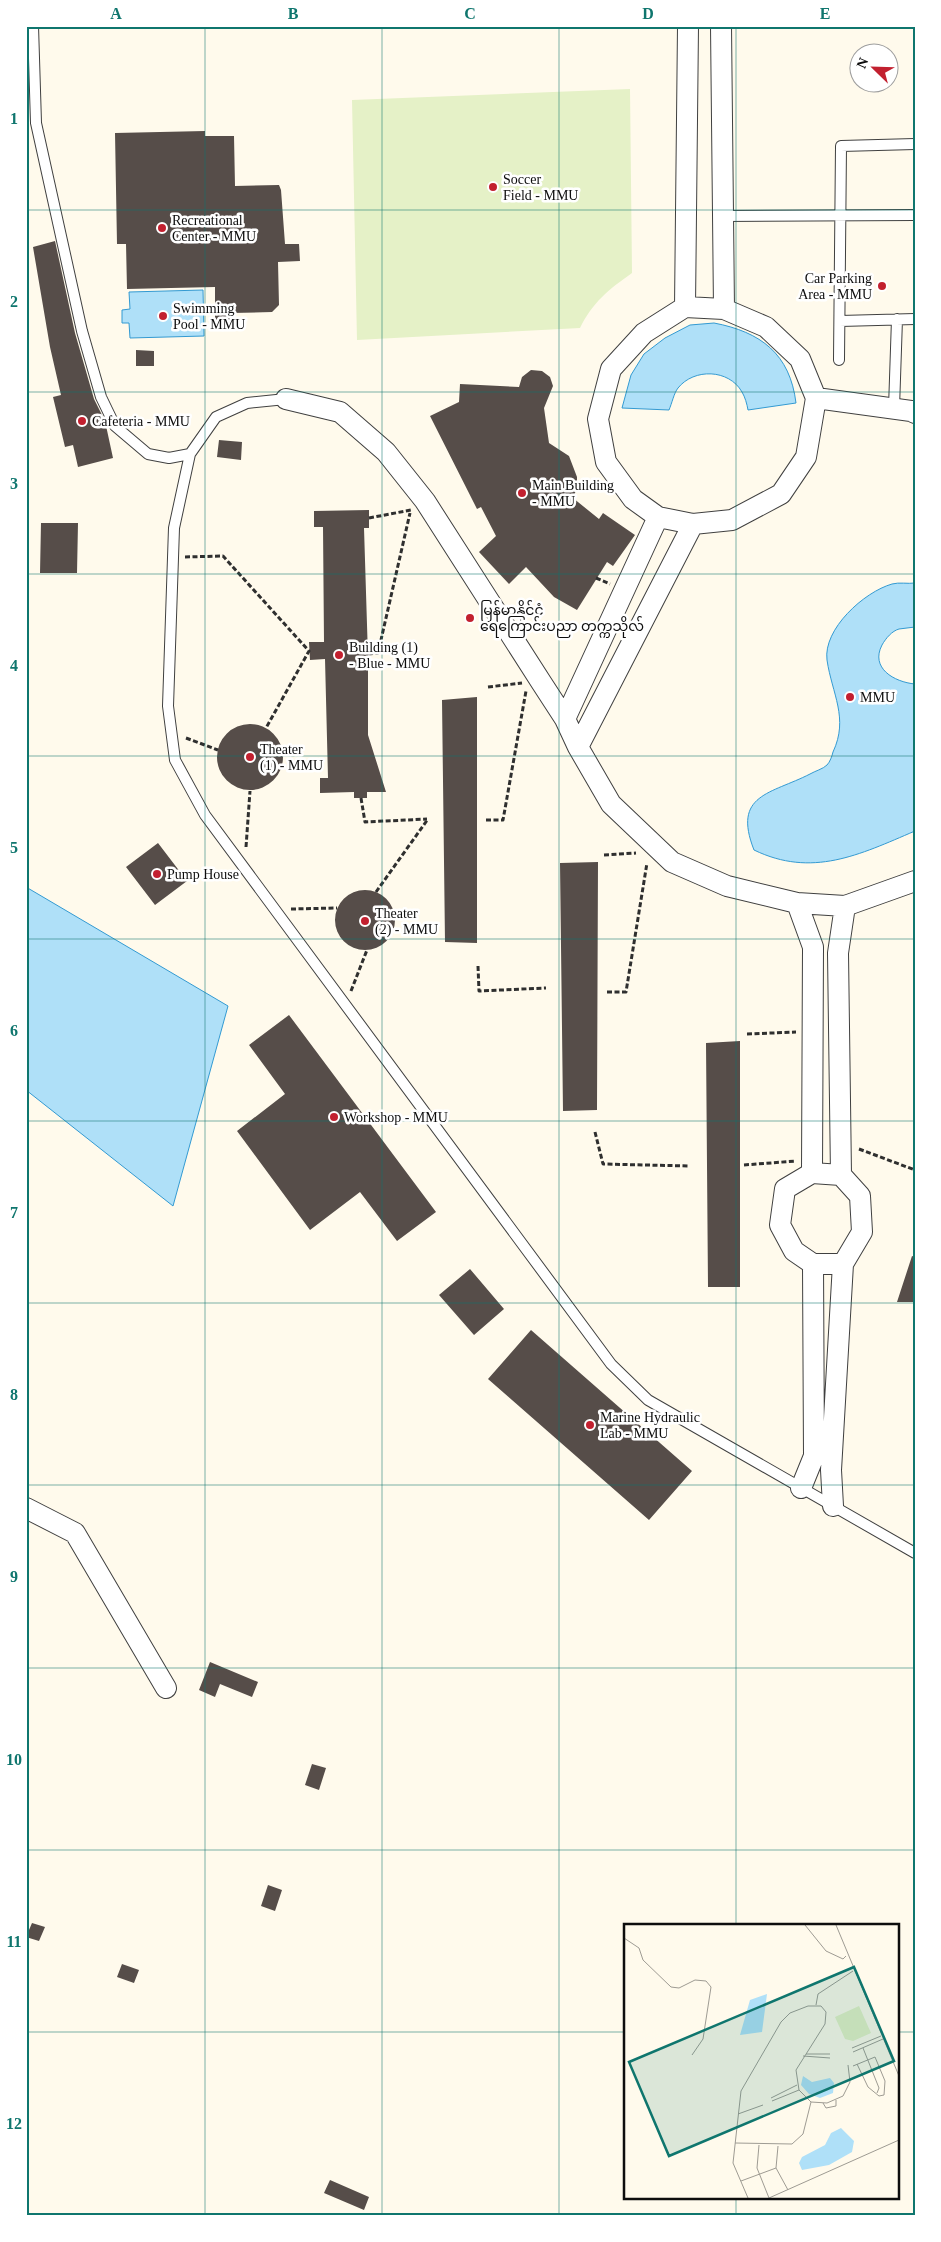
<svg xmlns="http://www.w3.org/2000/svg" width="941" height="2242" viewBox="0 0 941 2242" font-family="'Times New Roman','Noto Sans Myanmar',serif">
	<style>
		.pitch { fill: #e5f1c7 }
		.water { fill: #afe0f8; stroke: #339ad2 }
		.building { fill: #564d49 }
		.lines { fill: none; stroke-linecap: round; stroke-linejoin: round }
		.service-casing { stroke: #404040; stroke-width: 12 }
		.minor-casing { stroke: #404040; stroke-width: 22 }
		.path { stroke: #2f2f2f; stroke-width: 3; stroke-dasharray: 5 2.5; stroke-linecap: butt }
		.service { stroke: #fff; stroke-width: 10 }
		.minor { stroke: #fff; stroke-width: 20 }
		.grid { fill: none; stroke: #0f766e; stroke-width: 1; stroke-opacity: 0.55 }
		.poi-dot { fill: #c2202f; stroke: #fff; stroke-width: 2 }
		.labels { text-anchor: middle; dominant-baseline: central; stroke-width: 5; stroke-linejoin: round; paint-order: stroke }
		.poi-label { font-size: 14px; fill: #0d0d0d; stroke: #fff; text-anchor: start }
		.inset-road { fill: none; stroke: #9e9b93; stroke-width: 1 }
		.view { fill: #0f766e; fill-opacity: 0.15; stroke: #0f766e; stroke-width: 2.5 }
		.inset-edge { fill: none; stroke: #0d0d0d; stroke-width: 2.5 }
		.neatline { fill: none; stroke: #0f766e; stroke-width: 2 }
		.grid-label { font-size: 16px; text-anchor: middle; font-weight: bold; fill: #0f766e }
	</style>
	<rect width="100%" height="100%" fill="#fffaec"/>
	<!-- pitch -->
	<path class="pitch" d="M630,89L632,273C608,290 593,302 580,328L357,340L352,100Z"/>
	<!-- water -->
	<path class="water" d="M203,290L204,336L130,338L129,323H122V310L130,309L129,292Z
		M714,323C761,332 790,354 796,403L748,410C747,404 745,397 742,392C729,369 694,368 678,388C674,393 672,403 669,410L622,408L631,375L644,354L665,338L690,325Z
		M915,583V627C910,628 904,628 899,629C892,631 886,638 882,645C870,668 894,682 915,684V831C859,855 812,878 754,850C732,794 771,794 810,774C815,771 823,769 827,765C830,762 832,756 833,752C849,718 832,694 827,660C823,629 864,592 892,584C899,582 908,584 915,583Z
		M26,887L228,1006L173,1206L26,1090Z"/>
	<!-- building -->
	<path class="building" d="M205,131V136H234L235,186L279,185L281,190L285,244H299L300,261L278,262L279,305L272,312L232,313V325H215V287L127,289L126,244H117L115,133Z
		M55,241L75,333L94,399L105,421L113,458L78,467L73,445L65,447L53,397L61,395L50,347L33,247Z
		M136,350L154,351V366H136Z
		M531,370L542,371L550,377L553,386L544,408L549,443L569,456L577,477V488L573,498L599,519L603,513L635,535L613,566L607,562L577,610L554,597L526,567L509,584L479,552L496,536L481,507L477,509L430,416L459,402L460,384L519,387L522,377Z
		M219,440L242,442L241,460L217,457Z
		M369,510V528H364L368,657V735L386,792H367V798H354V792L320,793V778H328L325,659L310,660L309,642H324L323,527H314V511Z
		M41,523H78L77,573H40Z
		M477,697V943L445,942L442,700Z
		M217 757a33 33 0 1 1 66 0a33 33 0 1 1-66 0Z
		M158,843L187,881L155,905L126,867Z
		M598,862L597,1110L563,1111L560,863Z
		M335 920a30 30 0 1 1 60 0a30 30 0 1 1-60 0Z
		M289,1015L436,1212L397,1241L360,1192L310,1230L237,1131L285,1094L249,1045Z
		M740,1041V1287H708L706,1043Z
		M912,1256L915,1257V1302H897Z
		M470,1269L504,1309L474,1335L439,1295Z
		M531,1330L692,1471L649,1520L488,1379Z
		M210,1662L258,1682L252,1697L220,1684L215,1697L199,1690Z
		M312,1764L326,1768L319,1790L305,1785Z
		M268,1885L282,1890L275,1911L261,1906Z
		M32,1923L45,1927L39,1941L26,1937Z
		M122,1964L139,1970L134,1983L117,1977Z
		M330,2180L369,2197L364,2210L324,2193Z"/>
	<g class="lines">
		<defs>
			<path id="service" d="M33,26L36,123L82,331L101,397L115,426L148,454L169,458L190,454
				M722,216L915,215
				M840,321L915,319
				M839,360L841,146L915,144
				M286,399L247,403L216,417L190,454L174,528L168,706L175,760L205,815L611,1364L648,1400L915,1553
				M894,408L897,319"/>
			<path id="minor" d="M721,26L724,309
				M685,307L724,309L766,327L800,359L816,398L806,457L781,494L732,520L693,524L658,517L633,499L606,462L598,419L611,369L644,333Z
				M685,307L688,26
				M816,398L911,411L915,413
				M286,399L340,412L386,452L425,501L541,682L565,719L578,747L611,804L672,862L727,886L797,903L845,906L915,881
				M565,719L658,517
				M578,747L693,524
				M797,903L813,947L812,1173
				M812,1173L841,1175L860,1196L862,1232L843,1264H813L794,1251L780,1225L785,1189Z
				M841,1175L838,953L845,906
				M801,1488L814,1456L813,1264
				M833,1506L831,1470L843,1264
				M26,1508L75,1533L166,1688"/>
		</defs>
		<!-- service casing -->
		<use href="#service" class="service-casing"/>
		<!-- minor casing -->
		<use href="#minor" class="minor-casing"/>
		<!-- path -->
		<path class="path" d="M369,518L411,510
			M185,557L223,556L309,651L266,728
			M596,578L610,584
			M368,654L378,653L410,513
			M488,687L522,683
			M186,738L218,750
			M361,798L365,822L427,819
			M486,820H503L526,691
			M246,847L250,791
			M604,855L636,853
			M376,892L428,819
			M291,909L337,908
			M478,966L479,991L546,988
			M351,991L367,950
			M607,992H626L647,863
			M747,1034L796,1032
			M595,1132L603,1164L689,1166
			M859,1149L915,1170
			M744,1165L796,1161"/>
		<!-- service -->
		<use href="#service" class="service"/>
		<!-- minor -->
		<use href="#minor" class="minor"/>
	</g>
	<!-- grid -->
	<path class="grid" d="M205,26V2216M382,26V2216M559,26V2216M736,26V1926M26,210H915M26,392H915M26,574H915M26,756H915M26,939H915M26,1121H915M26,1303H915M26,1485H915M26,1668H915M26,1850H915M26,2032H625M897,2032H915M736,2198V2216"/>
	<!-- markers -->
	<g class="poi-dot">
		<circle cx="493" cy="187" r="5"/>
		<circle cx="162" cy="228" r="5"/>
		<circle cx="882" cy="286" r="5"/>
		<circle cx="163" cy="316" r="5"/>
		<circle cx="82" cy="421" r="5"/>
		<circle cx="522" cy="493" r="5"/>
		<circle cx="470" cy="618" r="5"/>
		<circle cx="339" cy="655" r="5"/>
		<circle cx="850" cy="697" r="5"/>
		<circle cx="250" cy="757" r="5"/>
		<circle cx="157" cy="874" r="5"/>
		<circle cx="365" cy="921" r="5"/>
		<circle cx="334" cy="1117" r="5"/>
		<circle cx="590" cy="1425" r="5"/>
	</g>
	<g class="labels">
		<!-- poi labels -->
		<g class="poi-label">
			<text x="503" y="179">Soccer<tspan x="503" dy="16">Field - MMU</tspan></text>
			<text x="172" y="220">Recreational<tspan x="172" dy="16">Center - MMU</tspan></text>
			<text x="872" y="278" text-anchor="end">Car Parking<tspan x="872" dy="16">Area - MMU</tspan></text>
			<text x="173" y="308">Swimming<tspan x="173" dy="16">Pool - MMU</tspan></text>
			<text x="92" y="421">Cafeteria - MMU</text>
			<text x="532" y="485">Main Building<tspan x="532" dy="16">- MMU</tspan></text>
			<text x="480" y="610">မြန်မာနိုင်ငံ<tspan x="480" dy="16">ရေကြောင်းပညာ တက္ကသိုလ်</tspan></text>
			<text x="349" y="647">Building (1)<tspan x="349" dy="16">- Blue - MMU</tspan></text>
			<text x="860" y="697">MMU</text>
			<text x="260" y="749">Theater<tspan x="260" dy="16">(1) - MMU</tspan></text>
			<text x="167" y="874">Pump House</text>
			<text x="375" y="913">Theater<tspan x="375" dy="16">(2) - MMU</tspan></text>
			<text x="344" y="1117">Workshop - MMU</text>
			<text x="600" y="1417">Marine Hydraulic<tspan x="600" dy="16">Lab - MMU</tspan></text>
		</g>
	</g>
	<!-- overview -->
	<g transform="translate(624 1924)">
		<rect width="275" height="275" fill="#fffaec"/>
		<path d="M235,82L247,109L229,117L221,115L211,93Z" fill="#e5f1c7"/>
		<path d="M143,70L138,108L116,111L126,76ZM179,152L188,158L206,154L210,159L209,169L196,174L185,170L177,161ZM217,204L230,217L228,228L205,241L178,246L175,239L178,233L201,221L207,209Z" fill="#afe0f8"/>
		<path class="inset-road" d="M181,1L202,27L219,35L222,32M212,1L275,152M0,14L15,24L19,36L47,63L55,64L71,56L82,57L87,63L79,115L68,131M192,81L194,70L229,47M228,124L257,112M239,124L255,164L253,169M229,128L259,115M182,130H206M179,132L206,134M229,142L251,133L261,157L260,171L255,172L244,163L233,140M147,174L173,161M148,177L175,166M199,179L202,184L212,182V176M114,190L139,181M111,219L168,220L179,210L187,178M135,221L133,244L145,274M154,222L152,244L164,266M117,257L152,244M124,274L109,239L117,167L157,98L166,89L184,82H197L202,88L201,100L172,146L175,166L187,178L203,179L219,172L226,158L224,141M145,274L275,216"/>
		<path class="view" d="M230,43L270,137L45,232L5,138Z"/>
		<rect width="275" height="275" class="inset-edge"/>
	</g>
	<!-- border -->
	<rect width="941" height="2242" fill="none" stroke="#ffffff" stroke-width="55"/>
	<!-- north arrow -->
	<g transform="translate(874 68) rotate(293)"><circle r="24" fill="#ffffff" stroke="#9e9e9e"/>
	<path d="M0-4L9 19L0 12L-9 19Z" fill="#c2202f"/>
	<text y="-8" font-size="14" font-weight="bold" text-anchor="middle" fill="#0d0d0d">N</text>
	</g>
	<rect x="28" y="28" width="886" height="2186" class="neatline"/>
	<g class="grid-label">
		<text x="116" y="19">A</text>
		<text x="293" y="19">B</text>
		<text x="470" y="19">C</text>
		<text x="648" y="19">D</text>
		<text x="825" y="19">E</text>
		<text x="14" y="124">1</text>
		<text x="14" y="307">2</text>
		<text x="14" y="489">3</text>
		<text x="14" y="671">4</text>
		<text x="14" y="853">5</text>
		<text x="14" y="1036">6</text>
		<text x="14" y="1218">7</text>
		<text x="14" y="1400">8</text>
		<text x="14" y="1582">9</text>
		<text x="14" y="1765">10</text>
		<text x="14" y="1947">11</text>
		<text x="14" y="2129">12</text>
	</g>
</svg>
